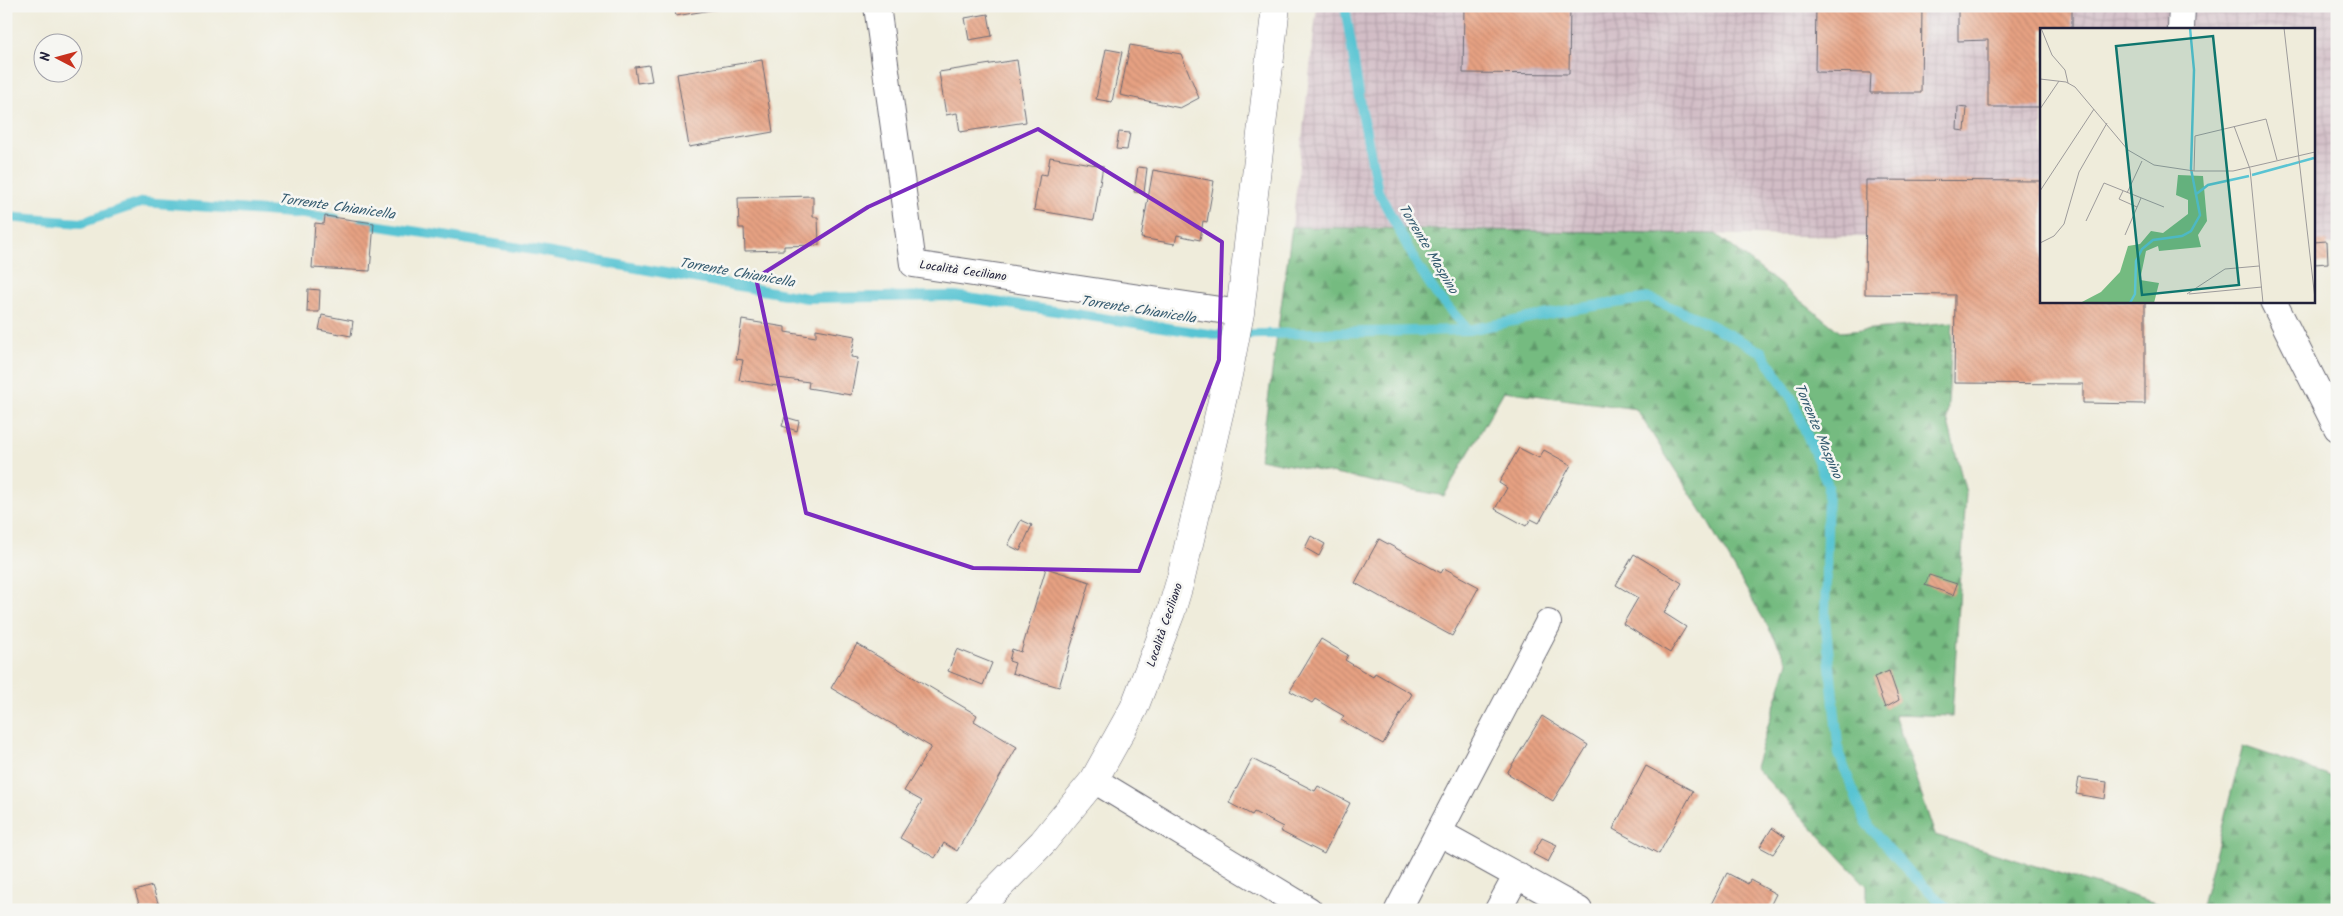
<svg xmlns="http://www.w3.org/2000/svg" width="2343" height="916" viewBox="0 0 2343 916" font-family="Kalam,sans-serif">
	<style>
		.industrial { fill: url(#industrial-grid) }
		.forest { fill: url(#forest-firs); stroke: #4b6e5e }
		.lines { fill: none; stroke-linecap: round; stroke-linejoin: round }
		.stream { stroke: #59c4d3; stroke-width: 10 }
		.building { fill: url(#building-back-hatch) }
		.minor-casing { stroke: #6a6973; stroke-width: 28 }
		.tertiary-casing { stroke: #6a6973; stroke-width: 29 }
		.minor { stroke: #fff; stroke-width: 26 }
		.tertiary { stroke: #fff; stroke-width: 28 }
		.marked { fill: none; stroke: #7b2cbf; stroke-width: 4; stroke-linejoin: round }
		.labels { text-anchor: middle; dominant-baseline: central; stroke-width: 5; stroke-linejoin: round; paint-order: stroke }
		.street-label { font-size: 12px; fill: #22223b; stroke: #f6f6f2 }
		.water-label { font-size: 14px; font-style: italic; fill: #355b70; stroke: #f6f6f2 }
		.inset-river { fill: none; stroke: #59c4d3; stroke-width: 2.5 }
		.inset-road { fill: none; stroke: #9d9b9b; stroke-width: 1 }
		.view { fill: #0f766e; fill-opacity: 0.15; stroke: #0f766e; stroke-width: 2.5 }
		.inset-edge { fill: none; stroke: #22223b; stroke-width: 2.5 }
	</style>
	<defs>
		<pattern id="industrial-grid" width="8" height="8" patternUnits="userSpaceOnUse" patternTransform="scale(1.25)"><rect width="8" height="8" fill="#d2bdc6"/><path d="M0 4h8M4 0v8" fill="none" stroke="#b4a2ab"/></pattern>
		<pattern id="forest-firs" width="22" height="20" patternUnits="userSpaceOnUse" patternTransform="scale(1.25)"><rect width="22" height="20" fill="#74bb80"/><path d="M5 1l3.5 6h-7zM16 11l3.5 6h-7z" fill="#5f986a"/></pattern>
		<pattern id="building-back-hatch" width="6" height="6" patternUnits="userSpaceOnUse" patternTransform="scale(1.25)"><rect width="6" height="6" fill="#e6a182"/><path d="M-1 5l2 2M0 0l6 6M5-1l2 2" fill="none" stroke="#c58a71"/></pattern>
	</defs>
	<rect width="100%" height="100%" fill="#f6f6f2"/>
	<filter id="ink" filterUnits="userSpaceOnUse"><feTurbulence type="fractalNoise" baseFrequency=".02" numOctaves="2"/><feDisplacementMap in="SourceGraphic" scale="10" xChannelSelector="R" yChannelSelector="G"/><feConvolveMatrix kernelMatrix="1 2 1 2 8 2 1 2 1" color-interpolation-filters="sRGB"/></filter>
	<filter id="wash" filterUnits="userSpaceOnUse"><feTurbulence type="fractalNoise" baseFrequency=".0096" numOctaves="4" result="noise"/><feDisplacementMap in="SourceGraphic" scale="20" xChannelSelector="R" yChannelSelector="G"/><feGaussianBlur stdDeviation="1.12" result="paint"/><feColorMatrix in="noise" values="0 0 0 0 0 0 0 0 0 0 0 0 0 0 0 0 0 1.4 0 .05"/><feComposite in="paint" operator="in"/></filter>
	<g filter="url(#wash)">
		<rect width="100%" height="100%" fill="#efecdb"/>
		<!-- industrial -->
		<path class="industrial" d="M1317,6H2337V245L2314,244V29H2042V240L1292,227Z"/>
		<!-- forest -->
		<path class="forest" d="M1292,227L1716,234L1840,332L1953,322L1947,419L1966,493L1952,716L1894,714L1935,835L2178,910H1867V886L1755,767L1788,662L1701,510L1636,409L1504,391L1444,496L1260,459Z
			M2243,746L2337,778V910H2201Z"/>
		<g class="lines">
			<!-- stream -->
			<path class="stream" d="M1345,6L1362,112L1378,191L1418,266L1437,295L1468,330
				M6,217L81,223L143,202L304,214L336,219
				M361,223L540,251L807,298L955,296L1215,335L1468,330L1574,309L1649,298L1695,317L1762,352L1792,399L1828,485L1825,618L1839,754L1866,823L1908,871L1949,910"/>
		</g>
		<g id="blocks">
			<!-- building -->
			<path class="building" d="M674,6H728V7L676,16Z
				M1464,6H1570L1569,74L1463,73Z
				M1816,6H1922L1921,93H1870L1871,73L1815,72Z
				M1958,6H2072V29H2042V107H1988V40L1958,41Z
				M988,14L992,36L969,40L965,18Z
				M1130,45L1181,54L1199,98L1180,108L1120,95Z
				M1106,49L1122,52L1112,102L1096,99Z
				M762,60L773,132L689,147L677,74Z
				M1017,60L1026,122L960,132L957,113L946,115L939,72Z
				M649,65L652,81L637,83L635,67Z
				M1958,107L1967,108L1965,131L1957,130Z
				M1119,132L1130,133L1127,150L1116,149Z
				M1050,157L1103,166L1094,220L1034,210L1040,174L1047,175Z
				M1138,167L1147,168L1144,193L1134,192Z
				M1153,170L1214,181L1207,222L1203,221L1200,240L1177,235L1175,244L1141,238Z
				M1866,180L2042,181V301H2145V404L2083,403V384L1954,383L1955,295L1865,294Z
				M813,196V217H818L819,245L784,246V250L745,251L744,228H739L738,198Z
				M325,216L374,223L370,271L312,268L315,223L324,224Z
				M2327,241L2328,263L2314,264V242Z
				M308,289L320,290L319,312H307Z
				M322,315L353,321L351,336L319,330Z
				M742,320L785,327V332L816,337V329L855,336L851,357L858,358L851,395L808,388L809,382L778,378L777,386L739,380L743,360L736,359Z
				M785,417L799,421L797,431L782,426Z
				M1519,448L1539,458L1544,450L1571,465L1539,523L1531,519L1526,526L1495,509L1507,488L1499,483Z
				M1021,520L1032,525L1020,551L1008,545Z
				M1311,536L1325,544L1319,556L1305,548Z
				M1379,539L1441,573L1444,568L1479,587L1452,636L1355,583Z
				M1634,554L1682,583L1664,613L1686,627L1670,653L1623,624L1638,598L1616,585Z
				M1046,568L1090,582L1059,687L1012,673L1015,663L1009,661L1012,649L1021,652Z
				M1929,575L1957,584L1953,595L1925,585Z
				M1321,639L1348,655L1345,660L1373,677L1375,673L1412,694L1383,744L1341,720L1344,716L1315,699L1312,703L1290,691Z
				M857,644L977,715L974,721L1017,747L957,851L944,843L935,858L900,838L922,801L904,791L931,747L831,688Z
				M957,649L992,663L983,685L948,671Z
				M1889,671L1899,700L1885,708L1874,677Z
				M1542,716L1588,745L1553,801L1507,773Z
				M1252,759L1315,791L1318,786L1350,803L1324,854L1280,831L1283,827L1254,812L1252,815L1229,803Z
				M1646,766L1693,791L1659,854L1613,829Z
				M2079,778L2107,782L2105,799L2076,794Z
				M1772,828L1785,837L1773,854L1760,847Z
				M1542,838L1557,845L1548,862L1533,854Z
				M1727,873L1748,884L1750,880L1776,894L1768,910H1708Z
				M152,886L160,908L141,910L135,891Z"/>
		</g>
	</g>
	<g filter="url(#ink)">
		<use href="#blocks" fill-opacity="0" stroke="#6a6973" stroke-width="1"/>
		<g class="lines">
			<defs>
				<path id="minor" d="M877,6L913,264L1240,313
					M2181,29L2182,6
					M2273,301L2337,428
					M1094,780L1309,910
					M1440,833L1579,910
					M1398,910L1548,623
					M1498,910L1517,875"/>
				<path id="tertiary" d="M976,910L1043,842L1094,780L1134,708L1171,612L1181,578L1228,375L1240,313L1276,6"/>
			</defs>
			<!-- minor casing -->
			<use href="#minor" class="minor-casing"/>
			<!-- tertiary casing -->
			<use href="#tertiary" class="tertiary-casing"/>
			<!-- minor -->
			<use href="#minor" class="minor"/>
			<!-- tertiary -->
			<use href="#tertiary" class="tertiary"/>
		</g>
	</g>
	<!-- marked area -->
	<path class="marked" d="M1038,129L1222,242L1219,360L1139,571L973,568L806,513L756,278L868,207Z"/>
	<g class="labels">
		<!-- street labels -->
		<g class="street-label">
			<text transform="translate(963 271) rotate(8)">Località Ceciliano</text>
			<text transform="translate(1165 625) rotate(-71)">Località Ceciliano</text>
		</g>
		<!-- water labels -->
		<g class="water-label">
			<text transform="translate(337 207) rotate(8)">Torrente Chianicella</text>
			<text transform="translate(1428 249) rotate(59)">Torrente Maspino</text>
			<text transform="translate(737 273) rotate(10)">Torrente Chianicella</text>
			<text transform="translate(1138 310) rotate(9)">Torrente Chianicella</text>
			<text transform="translate(1818 431) rotate(67)">Torrente Maspino</text>
		</g>
	</g>
	<!-- overview -->
	<g transform="translate(2040 28)">
		<rect width="275" height="275" fill="#efecdb"/>
		<path d="M138,147L163,148L167,193L158,207L161,219L119,223L118,218L106,223L100,252L119,255L114,275H40L61,264L80,244L88,218L100,216L111,203L123,205L148,186V172L136,167Z" fill="#74bb80"/>
		<path class="inset-river" d="M212,147L274,130M155,167L168,157L209,148M90,275L95,266L96,233L102,221L113,212L142,208L151,203L160,187L151,141L154,42L150,0"/>
		<path class="inset-road" d="M1,0L12,27L25,42L28,55M244,0L275,271M0,51L26,54L35,59L88,122L114,137L154,143H193L275,124M0,81L19,53M194,98L210,141L223,275M154,143L155,108L226,91L237,132M0,163L54,81M83,163L79,171L97,179M87,165L102,133M46,193L64,155L124,179M85,207L101,170M0,215L14,208L24,196L39,144L67,95M147,266L185,241L219,238M149,266L222,259"/>
		<path class="view" d="M173,8L199,257L102,267L76,18Z"/>
		<rect width="275" height="275" class="inset-edge"/>
	</g>
	<!-- margin -->
	<rect width="2343" height="916" fill="none" stroke="#f6f6f2" stroke-width="25"/>
	<!-- north arrow -->
	<g transform="translate(58 58) rotate(276)"><circle r="24" fill="#f6f6f2" stroke="#a1a1a9"/>
	<path d="M0-4L9 19L0 12L-9 19Z" fill="#c8321e"/>
	<text y="-8" font-size="14" font-weight="bold" text-anchor="middle" fill="#22223b">N</text>
	</g>
</svg>
